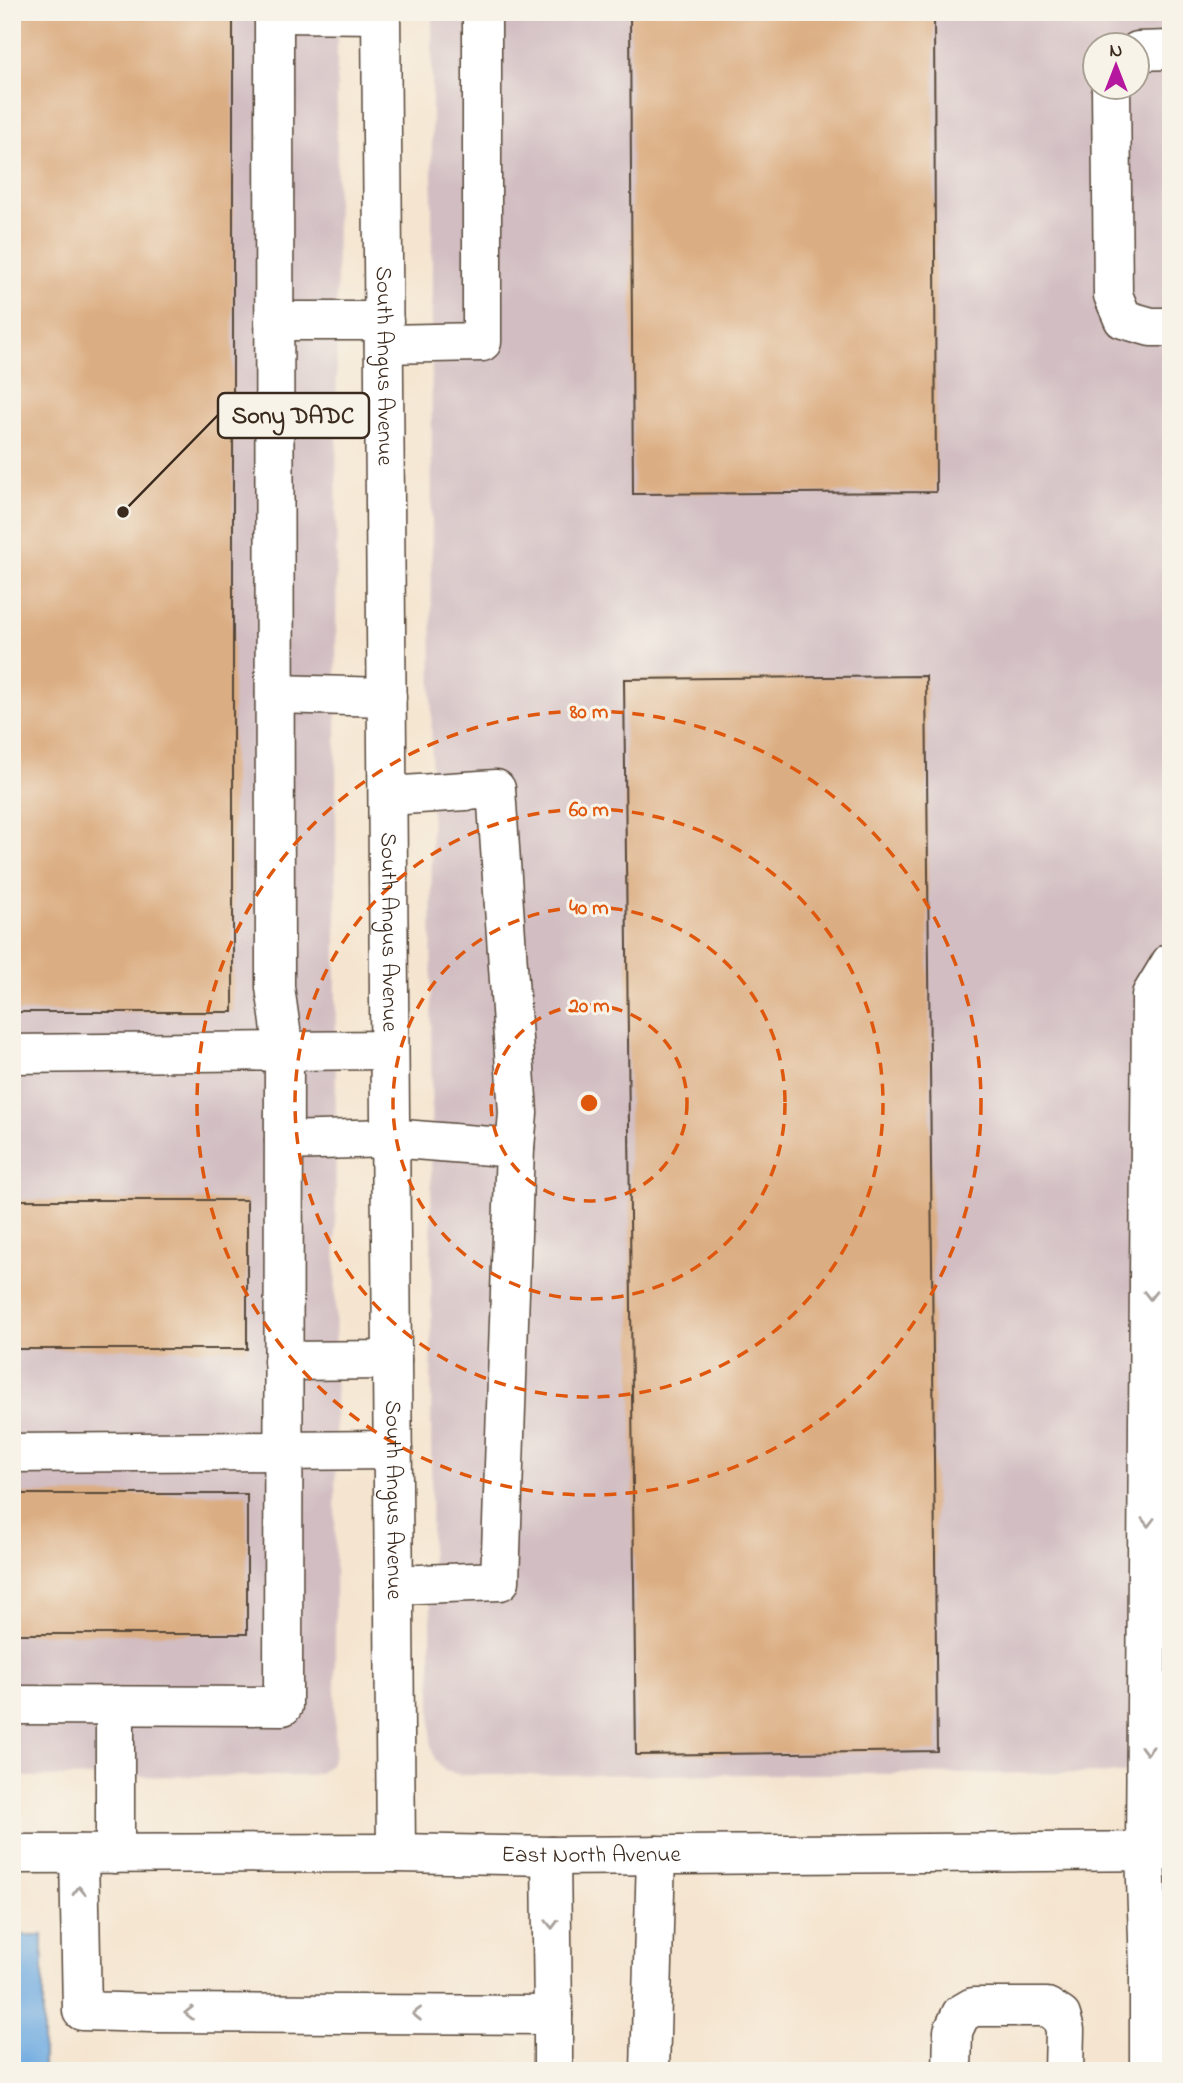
<svg xmlns="http://www.w3.org/2000/svg" width="1183" height="2083" viewBox="0 0 1183 2083" font-family="'Indie Flower',sans-serif">
	<style>
		.industrial { fill: #d2bec2; fill-rule: evenodd }
		.water { fill: #71ace1; stroke: #566b80; stroke-width: 2 }
		.building { fill: #dbad82 }
		.lines { fill: none; stroke-linecap: round; stroke-linejoin: round }
		.minor-casing { stroke: #574639; stroke-width: 41 }
		.minor { stroke: #fff; stroke-width: 38 }
		.oneway { stroke: #a79f9a }
		.ring { fill: none; stroke: #df570d; stroke-width: 3.5; stroke-dasharray: 12 9 }
		.labels { text-anchor: middle; dominant-baseline: central; stroke-width: 6; stroke-linejoin: round; paint-order: stroke }
		.street-label { font-size: 23px; fill: #3b2a1e; stroke: #f7f3e8 }
		.centre { fill: #df570d; stroke: #f7f3e8; stroke-width: 3.5 }
		.ring-label { font-size: 21px; text-anchor: middle; font-weight: bold; fill: #df570d; stroke: #f7f3e8; stroke-width: 6; stroke-linejoin: round; paint-order: stroke }
		.leader { fill: none; stroke: #3b2a1e; stroke-width: 2.5 }
		.callout-dot { fill: #3b2a1e; stroke: #f7f3e8; stroke-width: 2.5 }
		.callout { fill: #f7f3e8; stroke: #3b2a1e; stroke-width: 2.5 }
		.callout-label { font-size: 24px; text-anchor: middle; font-weight: bold; fill: #3b2a1e }
	</style>
	<rect width="100%" height="100%" fill="#f7f3e8"/>
	<filter id="ink" filterUnits="userSpaceOnUse"><feTurbulence type="fractalNoise" baseFrequency=".0143" numOctaves="2"/><feDisplacementMap in="SourceGraphic" scale="14" xChannelSelector="R" yChannelSelector="G"/><feConvolveMatrix kernelMatrix="1 2 1 2 8 2 1 2 1" color-interpolation-filters="sRGB"/></filter>
	<filter id="wash" filterUnits="userSpaceOnUse"><feTurbulence type="fractalNoise" baseFrequency=".00686" numOctaves="4" result="noise"/><feDisplacementMap in="SourceGraphic" scale="28" xChannelSelector="R" yChannelSelector="G"/><feGaussianBlur stdDeviation="1.57" result="paint"/><feColorMatrix in="noise" values="0 0 0 0 0 0 0 0 0 0 0 0 0 0 0 0 0 1.4 0 .05"/><feComposite in="paint" operator="in"/></filter>
	<g filter="url(#wash)">
		<rect width="100%" height="100%" fill="#f5e5d0"/>
		<!-- industrial -->
		<path class="industrial" d="M12,12H337L335,1749L332,1762L321,1772L307,1776L12,1777Z
			M432,12H1171V1773L462,1775L445,1771L435,1760L431,1746ZM1096,46H1138V88H1096Z"/>
		<!-- water -->
		<path class="water" d="M12,1935H43V2071H12Z"/>
		<g id="blocks">
			<!-- building -->
			<path class="building" d="M12,12H233V1012H12Z
				M630,12H934L936,492L633,494Z
				M926,676L937,1751L636,1755L624,679Z
				M12,1200H247V1349H12Z
				M12,1494H247V1634H12Z"/>
		</g>
	</g>
	<g filter="url(#ink)">
		<use href="#blocks" fill-opacity="0" stroke="#574639" stroke-width="2"/>
		<g class="lines">
			<defs>
				<g id="minor">
					<path d="M274,12L275,987L284,1051L389,1050"/>
					<path id="s1" d="M381,12L396,1853"/>
					<path d="M274,13L381,14"/>
					<path d="M1138,51L1171,50"/>
					<path d="M1111,88L1113,295L1123,319L1151,327H1171"/>
					<path d="M274,321H384"/>
					<path d="M384,344L482,342V12"/>
					<path d="M275,694L387,697"/>
					<path d="M388,796L496,789L518,1113L515,1148"/>
					<path d="M12,1054L284,1051L283,1706L12,1705"/>
					<path d="M284,1141L390,1138L515,1148L500,1581L394,1585"/>
					<path d="M283,1361L392,1360"/>
					<path d="M12,1453L393,1450"/>
					<path d="M115,1705V1854"/>
					<path id="s2" d="M12,1854L396,1853L551,1856L1171,1851"/>
					<path d="M79,1854L82,2011L153,2013L553,2015L551,1856"/>
					<path d="M553,2015V2071"/>
					<path d="M650,2071L656,1855"/>
					<path d="M952,2071L953,2031L961,2014L973,2007H1047L1061,2016L1065,2030L1064,2071"/>
					<path d="M1149,2071V1968L1145,1851L1151,995L1171,962"/>
				</g>
			</defs>
			<!-- minor casing -->
			<use href="#minor" class="minor-casing"/>
			<!-- minor -->
			<use href="#minor" class="minor"/>
		</g>
		<!-- one-way arrows -->
		<defs><path id="oneway-chevron" d="M-2-3.5L2.5 0L-2 3.5" fill="none" stroke-width="1.6" stroke-linecap="round" stroke-linejoin="round" transform="scale(1.75)"/></defs>
		<g class="oneway">
			<use href="#oneway-chevron" transform="translate(1150 1295) rotate(90)"/>
			<use href="#oneway-chevron" transform="translate(1148 1522) rotate(90)"/>
			<use href="#oneway-chevron" transform="translate(1147 1750) rotate(91)"/>
			<use href="#oneway-chevron" transform="translate(79 1891) rotate(-91)"/>
			<use href="#oneway-chevron" transform="translate(552 1924) rotate(89)"/>
			<use href="#oneway-chevron" transform="translate(189 2013) rotate(180)"/>
			<use href="#oneway-chevron" transform="translate(417 2014) rotate(-179)"/>
		</g>
	</g>
	<!-- distance rings -->
	<g class="ring">
		<circle cx="589" cy="1103" r="98"/>
		<circle cx="589" cy="1103" r="196"/>
		<circle cx="589" cy="1103" r="294"/>
		<circle cx="589" cy="1103" r="392"/>
	</g>
	<g class="labels">
		<!-- street labels -->
		<g class="street-label">
			<text stroke="none"><textPath href="#s1" startOffset="354">South Angus Avenue</textPath></text>
			<text stroke="none"><textPath href="#s1" startOffset="920">South Angus Avenue</textPath></text>
			<text stroke="none"><textPath href="#s1" startOffset="1488">South Angus Avenue</textPath></text>
			<text stroke="none"><textPath href="#s2" startOffset="579">East North Avenue</textPath></text>
		</g>
	</g>
	<circle cx="589" cy="1103" r="10" class="centre"/>
	<g class="ring-label">
		<text x="589" y="718">80 m</text>
		<text x="589" y="816">60 m</text>
		<text x="589" y="914">40 m</text>
		<text x="589" y="1012">20 m</text>
	</g>
	<!-- callouts -->
	<path class="leader" d="M123 512L218 415"/>
	<circle class="callout-dot" cx="123" cy="512" r="7"/>
	<rect class="callout" x="218" y="393" width="151" height="45" rx="7"/>
	<g class="callout-label">
		<text x="293" y="423">Sony DADC</text>
	</g>
	<!-- margin -->
	<rect width="1183" height="2083" fill="none" stroke="#f7f3e8" stroke-width="42"/>
	<!-- north arrow -->
	<g transform="translate(1116 66)"><circle r="33" fill="#f7f3e8" stroke="#aca397" stroke-width="2"/>
	<path d="M0-5L12 26L0 18L-12 26Z" fill="#b5179e"/>
	<text y="-10" font-size="19" font-weight="bold" text-anchor="middle" fill="#3b2a1e">N</text>
	</g>
</svg>
